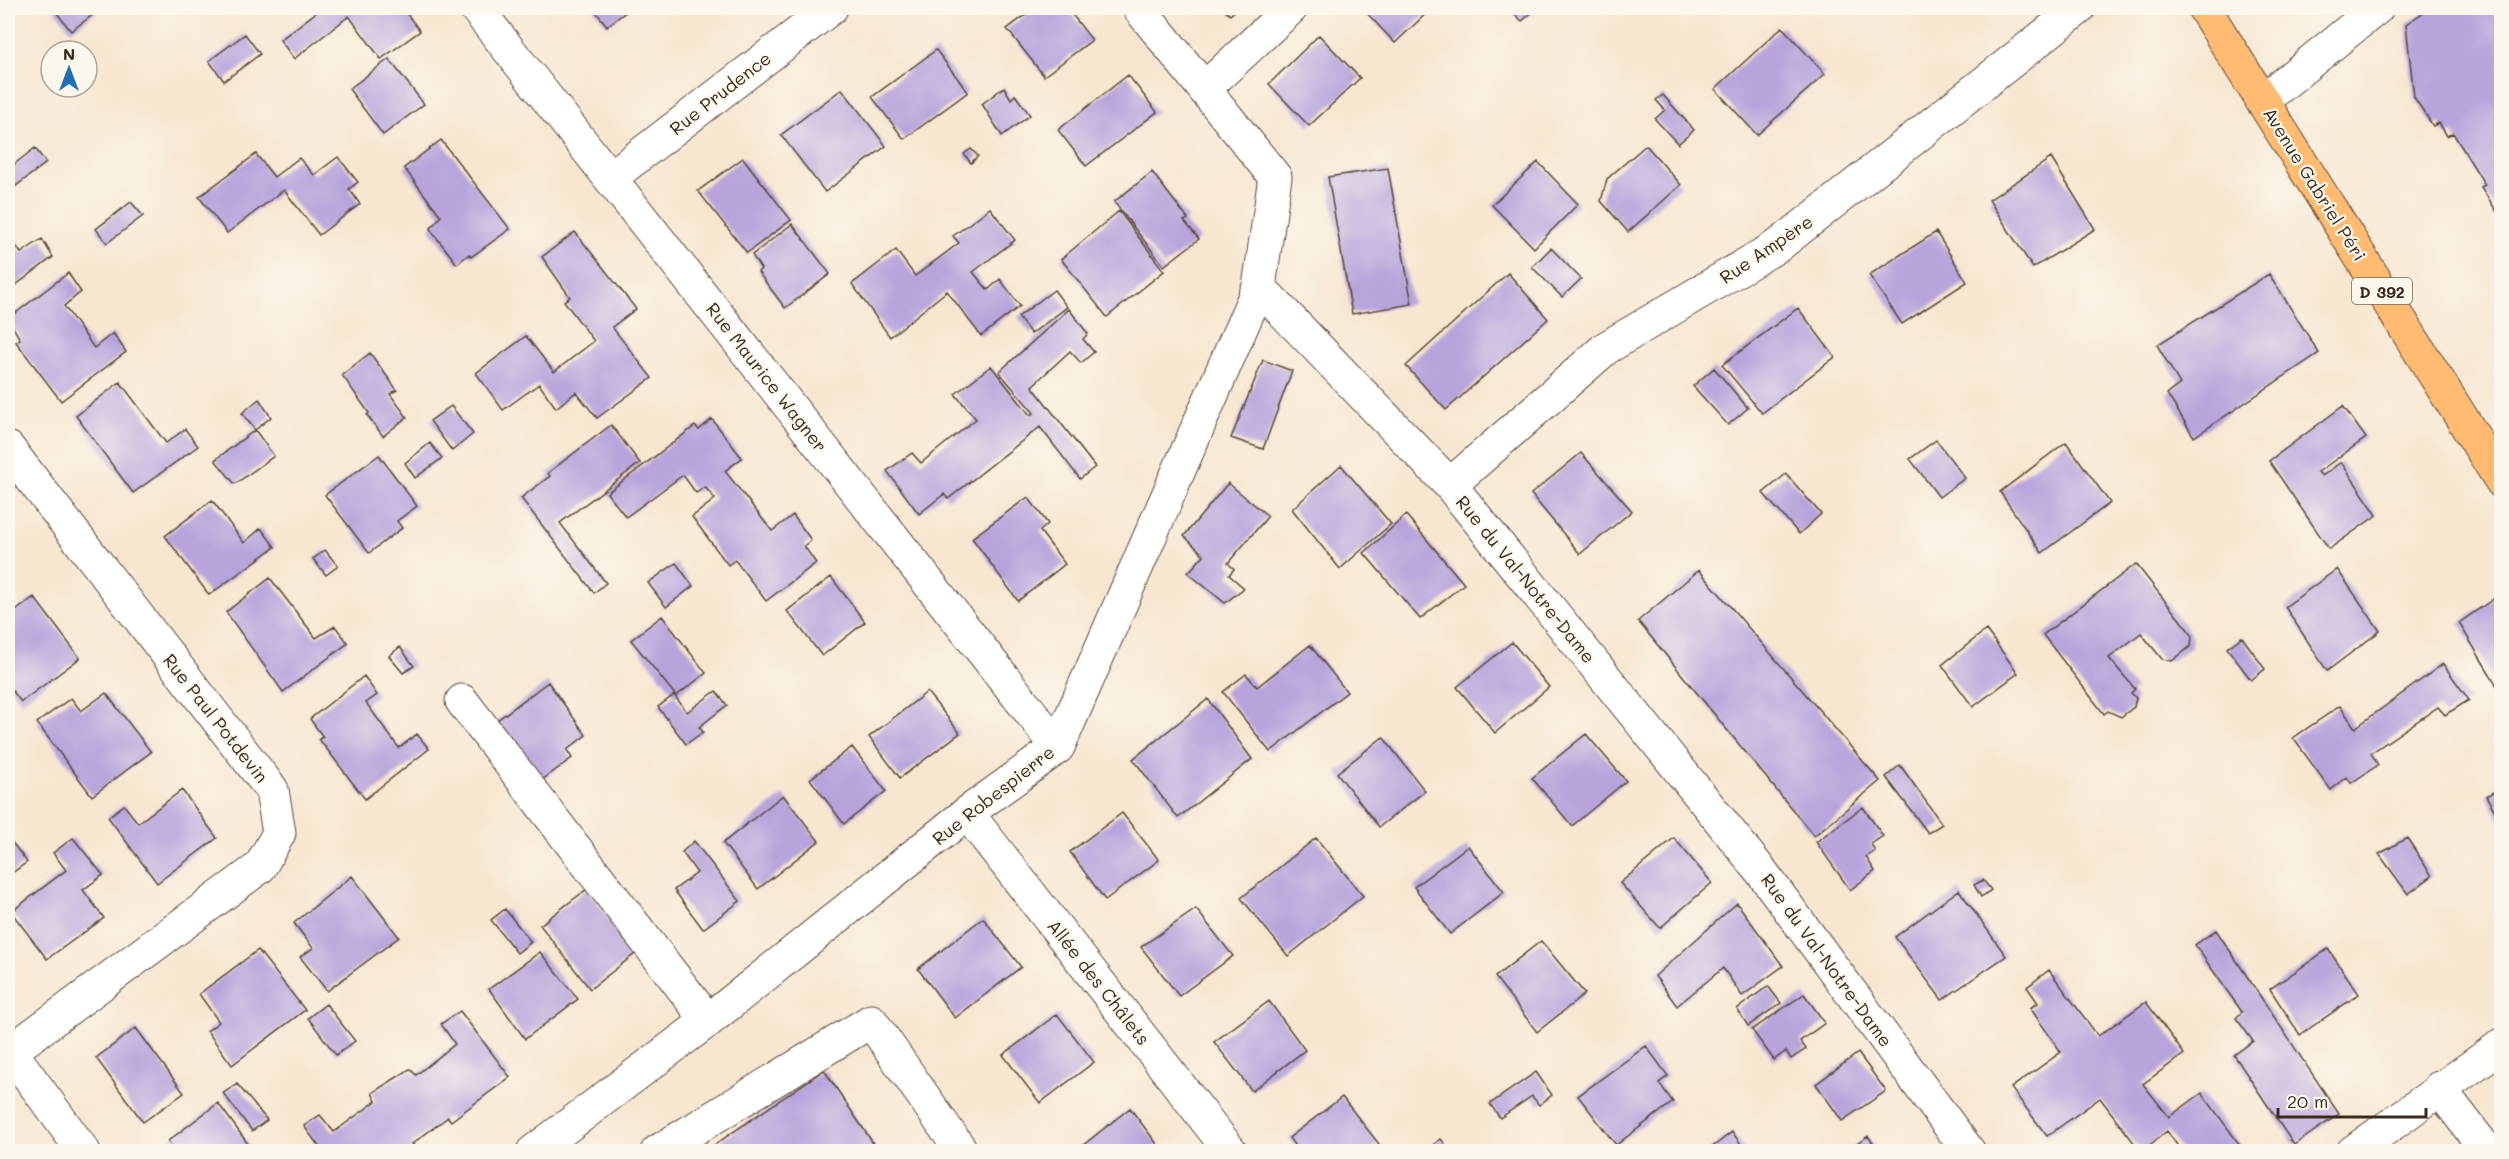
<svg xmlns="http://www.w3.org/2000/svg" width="2509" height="1159" viewBox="0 0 2509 1159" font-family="Mali,sans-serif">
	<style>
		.building { fill: #b8a4db }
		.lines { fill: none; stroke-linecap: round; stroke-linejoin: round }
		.minor-casing { stroke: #574639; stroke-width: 35 }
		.major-casing { stroke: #574639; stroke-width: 35 }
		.minor { stroke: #fff; stroke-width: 33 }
		.major { stroke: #ffbb71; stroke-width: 33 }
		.labels { text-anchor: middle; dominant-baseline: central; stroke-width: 4.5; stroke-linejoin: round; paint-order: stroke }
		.shield { fill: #fbf7ec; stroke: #75685c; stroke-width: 1.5 }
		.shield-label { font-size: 16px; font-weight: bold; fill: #3b2a1e }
		.street-label { font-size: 18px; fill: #3b2a1e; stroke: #fbf7ec }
	</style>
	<rect width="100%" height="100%" fill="#fbf7ec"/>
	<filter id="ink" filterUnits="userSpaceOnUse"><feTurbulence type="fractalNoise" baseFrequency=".0167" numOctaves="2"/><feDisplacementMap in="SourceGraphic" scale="12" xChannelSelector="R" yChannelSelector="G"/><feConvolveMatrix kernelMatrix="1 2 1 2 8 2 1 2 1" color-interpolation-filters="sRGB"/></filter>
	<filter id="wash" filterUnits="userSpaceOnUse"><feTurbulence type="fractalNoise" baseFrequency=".008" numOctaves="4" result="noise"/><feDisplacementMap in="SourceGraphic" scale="24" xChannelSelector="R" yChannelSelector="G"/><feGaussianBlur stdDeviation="1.35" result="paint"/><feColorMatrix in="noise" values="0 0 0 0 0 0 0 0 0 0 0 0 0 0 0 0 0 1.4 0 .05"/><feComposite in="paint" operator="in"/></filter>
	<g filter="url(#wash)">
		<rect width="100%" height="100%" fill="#f7e6d0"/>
		<g id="blocks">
			<!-- building -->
			<path class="building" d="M53,8H102L71,31Z
				M322,8H413L406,13L420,31L381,59L349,16L294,59L280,40Z
				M593,8H631L607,26Z
				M1035,8H1067L1092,40L1044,76L1007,29Z
				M1223,8H1238L1230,15Z
				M1362,8H1432L1395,43Z
				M1508,8H1537L1522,21Z
				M2430,8H2500L2502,220L2481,187L2485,185L2453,133L2447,136L2439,123L2433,126L2414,97L2406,24Z
				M1782,27L1825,74L1757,135L1715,89Z
				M245,34L260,54L224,81L209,61Z
				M1319,35L1360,78L1309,126L1269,84Z
				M936,50L968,92L904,139L872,97Z
				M389,59L424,104L383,135L349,89Z
				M1128,75L1157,112L1086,166L1058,130Z
				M1004,87L1011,99L1015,95L1030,115L1002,136L982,104Z
				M842,89L886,146L825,192L781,135Z
				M1663,95L1694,130L1678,144L1655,119L1665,110L1656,100Z
				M441,140L510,229L471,257L469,254L457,264L430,229L441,216L404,168Z
				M1646,145L1681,185L1628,232L1601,201L1607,179Z
				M35,148L46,163L8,192V169Z
				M971,149L978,156L971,163L964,154Z
				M256,154L274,177L299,158L314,175L338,157L358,182L349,189L360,204L319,235L284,190L227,233L199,197Z
				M743,158L791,220L747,253L698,191Z
				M2051,158L2095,229L2033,268L1989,200Z
				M1538,162L1578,204L1534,248L1492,205Z
				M1388,168L1412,304L1352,314L1328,177Z
				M1152,172L1188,219L1184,221L1199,239L1164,266L1114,202Z
				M131,202L143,216L107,243L96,229Z
				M990,208L1015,240L973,272L988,290L1000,279L1020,306L981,336L947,291L890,337L852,284L896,250L915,276L959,243L953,236Z
				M1119,211L1164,271L1107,317L1061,259Z
				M792,224L830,274L785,308L758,272L761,269L752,255Z
				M575,232L636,309L612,327L652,378L597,418L576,392L556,408L539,384L503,410L476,373L526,336L554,372L594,341L564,301L570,297L542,257Z
				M1936,232L1967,282L1902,324L1869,275Z
				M8,234L21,253L42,239L53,257L8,291Z
				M1551,248L1581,279L1562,297L1532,267Z
				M68,273L81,292L64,306L94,348L113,333L126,352L61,401L16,342L20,339L8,319Z
				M1508,273L1548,319L1446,410L1406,366Z
				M2269,274L2319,353L2194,437L2167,394L2180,384L2157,345Z
				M1054,290L1067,307L1031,334L1018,317Z
				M1798,308L1835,357L1762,413L1722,365Z
				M1069,309L1088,334L1083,339L1094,352L1081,363L1070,351L1032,386L1095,467L1080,479L1040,427L948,499L944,494L919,514L887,471L912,453L921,463L976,419L955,394L991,366L1030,415L1034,413L999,372Z
				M370,353L397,390L390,394L407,417L383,436L367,415L369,413L342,375Z
				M1263,360L1292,371L1263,449L1231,438Z
				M1714,368L1748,408L1728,425L1693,386Z
				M120,382L166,443L185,429L198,446L133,493L76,416Z
				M259,399L271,417L255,430L242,413Z
				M451,406L473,434L452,451L430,421Z
				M2343,406L2366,438L2318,472L2322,476L2341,462L2377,515L2329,549L2269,461Z
				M712,419L742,458L725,471L772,531L793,515L811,540L804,546L816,563L766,601L735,560L728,565L692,517L715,499L705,487L696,493L683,475L626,517L607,493L695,426L699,430Z
				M611,425L640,463L560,523L606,583L594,593L521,498L550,476L548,473Z
				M255,430L274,456L235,484L215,460Z
				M1936,440L1965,478L1939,497L1910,459Z
				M2066,442L2110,503L2042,553L2000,492Z
				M430,443L442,458L415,478L405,463Z
				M1581,453L1632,511L1580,554L1531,494Z
				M379,455L417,506L397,521L402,528L369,553L325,495Z
				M1341,465L1391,524L1340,569L1292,509Z
				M1786,474L1821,514L1799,534L1763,493Z
				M1228,483L1268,516L1228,563L1234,569L1229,575L1244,588L1225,603L1188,573L1204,555L1184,536Z
				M1028,497L1048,524L1040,531L1065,564L1018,601L972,538Z
				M212,500L244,543L261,528L275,547L209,595L165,536Z
				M1406,515L1464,584L1420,619L1364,553Z
				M325,550L338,566L326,575L313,559Z
				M676,563L693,586L666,607L648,583Z
				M2136,564L2192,635L2191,646L2172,661L2162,659L2141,633L2109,658L2135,689L2131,693L2136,698L2134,707L2121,717L2108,711L2104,714L2043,635Z
				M2337,569L2380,631L2327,671L2285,607Z
				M1699,570L1880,781L1814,836L1638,621Z
				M831,577L865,622L822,656L787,611Z
				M270,578L316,638L335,626L348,643L283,692L226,612Z
				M2502,593V694L2459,623Z
				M34,597L80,658L21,702L8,685V614L9,616Z
				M662,616L706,673L676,696L631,640Z
				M1986,630L2018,673L1973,707L1942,665Z
				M2242,637L2265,669L2251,680L2227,648Z
				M1512,642L1549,687L1495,733L1457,687Z
				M1310,645L1347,692L1270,752L1223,692L1246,674L1257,687Z
				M400,647L414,666L403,673L389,656Z
				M2443,664L2469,700L2445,715L2438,707L2371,753L2378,765L2351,783L2347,777L2331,790L2293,738L2340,706L2355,728Z
				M364,676L377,695L366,703L399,748L417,734L429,749L365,799L319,739L323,737L310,719Z
				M548,682L586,735L567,750L572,758L542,780L496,721Z
				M716,691L727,705L699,727L703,732L686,744L658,707L674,695L687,712Z
				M927,692L960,733L900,778L869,737Z
				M106,693L151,752L92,796L37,723L71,698L81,711Z
				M1208,699L1252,759L1178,818L1133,759Z
				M1586,734L1626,781L1572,826L1532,778Z
				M1383,737L1425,791L1379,827L1337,773Z
				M852,747L886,791L844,824L810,779Z
				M1900,765L1942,824L1928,833L1886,777Z
				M2502,787V823L2486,796Z
				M182,790L217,838L157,883L108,817L124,805L138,823Z
				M783,795L819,841L758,889L723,843Z
				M1863,807L1883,836L1871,844L1875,851L1866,857L1875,871L1850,890L1816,842Z
				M1122,813L1159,860L1105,900L1070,852Z
				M8,837L27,862L8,876Z
				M73,838L103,875L83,890L104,918L47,959L11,912L66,870L53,853Z
				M1316,838L1363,896L1288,956L1241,898Z
				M1674,838L1712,883L1660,928L1620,883Z
				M2407,838L2432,876L2408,894L2379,854Z
				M694,841L740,901L703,929L674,890L697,873L682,852Z
				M1468,846L1504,892L1450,934L1414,887Z
				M352,876L399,937L327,991L300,957L313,948L294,923Z
				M1983,880L1991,890L1981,897L1974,885Z
				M587,889L636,953L590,989L540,925Z
				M1959,890L2006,956L1942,1000L1895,937Z
				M1737,903L1783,966L1742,996L1723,968L1677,1006L1655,976Z
				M505,909L531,942L517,953L491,920Z
				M1196,909L1233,956L1179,996L1141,947Z
				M983,918L1021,967L955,1018L918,969Z
				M2216,930L2339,1114L2294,1145L2234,1055L2253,1041L2236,1018L2242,1012L2195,945Z
				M1541,941L1585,994L1537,1032L1495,977Z
				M2328,949L2359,994L2300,1035L2270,989Z
				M258,950L305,1010L232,1065L207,1031L219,1022L199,994Z
				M540,952L578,999L525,1039L489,989Z
				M2049,970L2098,1036L2146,1002L2184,1054L2143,1084L2169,1117L2202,1093L2240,1145L2231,1152H2182L2167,1131L2141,1152L2100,1098L2047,1136L2011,1088L2061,1052L2030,1008L2038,1003L2027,987Z
				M1768,986L1781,1003L1748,1026L1737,1009Z
				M1804,994L1825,1023L1800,1041L1806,1049L1791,1059L1786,1051L1774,1060L1752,1030Z
				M1269,1001L1305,1050L1252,1091L1214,1042Z
				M326,1004L355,1041L336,1055L308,1018Z
				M460,1011L510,1077L451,1121L448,1117L412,1144L415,1146L408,1152H323L304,1126L320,1115L334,1132L376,1101L372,1093L410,1069L416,1075L455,1044L441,1024Z
				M1057,1014L1094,1062L1040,1103L1003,1055Z
				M136,1028L184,1093L143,1122L96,1058Z
				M1646,1046L1668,1076L1659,1083L1673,1102L1616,1145L1578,1096Z
				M1858,1053L1886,1091L1842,1121L1816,1084Z
				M824,1070L879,1152H704Z
				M1536,1072L1552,1095L1539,1105L1532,1096L1500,1118L1490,1104Z
				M237,1084L267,1120L252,1131L223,1093Z
				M1342,1097L1379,1144L1368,1152H1299L1289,1138Z
				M218,1103L254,1152H175L168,1141Z
				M1130,1108L1163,1152H1078L1077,1150Z
				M1732,1132L1747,1152H1706Z
				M1868,1136L1879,1152H1846Z
				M1441,1139L1451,1152H1423Z"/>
		</g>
	</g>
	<g filter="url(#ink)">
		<use href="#blocks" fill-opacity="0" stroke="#574639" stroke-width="1.5"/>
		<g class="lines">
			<defs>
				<path id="minor" d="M476,8L1058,747
					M1139,8L1275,177L1259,287L1450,485L1761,871L1969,1152
					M1204,89L1291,8
					M2262,101L2377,8
					M610,178L831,8
					M8,448L272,790L279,833L260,867L11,1051
					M1450,485L1606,348L1779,245L2079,8
					M462,701L708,1021
					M967,813L1231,1152
					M8,1048L84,1152
					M2439,1088L2488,1152
					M533,1152L714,1016L967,813L1058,747L1259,287
					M657,1152L871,1021L962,1152
					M2353,1152L2502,1045"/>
				<path id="major" d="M2204,8L2502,482"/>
			</defs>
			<!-- minor casing -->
			<use href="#minor" class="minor-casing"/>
			<!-- major casing -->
			<use href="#major" class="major-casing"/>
			<!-- minor -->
			<use href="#minor" class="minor"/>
			<!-- major -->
			<use href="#major" class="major"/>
		</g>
	</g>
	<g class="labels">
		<!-- shield labels -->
		<rect class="shield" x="2352" y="278" width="60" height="26" rx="4.5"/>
		<g class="shield-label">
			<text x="2382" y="291">D 392</text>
		</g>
		<!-- street labels -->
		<g class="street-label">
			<text transform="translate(720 93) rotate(-38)">Rue Prudence</text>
			<text transform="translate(2315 184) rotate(58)">Avenue Gabriel Péri</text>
			<text transform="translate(1766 249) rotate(-34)">Rue Ampère</text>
			<text transform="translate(767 377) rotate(52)">Rue Maurice Wagner</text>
			<text transform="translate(1526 579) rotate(51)">Rue du Val-Notre-Dame</text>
			<text transform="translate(216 718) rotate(52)">Rue Paul Potdevin</text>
			<text transform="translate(993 795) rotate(-38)">Rue Robespierre</text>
			<text transform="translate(1827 960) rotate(54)">Rue du Val-Notre-Dame</text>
			<text transform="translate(1099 982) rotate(52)">Allée des Châlets</text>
		</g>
	</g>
	<!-- margin -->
	<rect width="2509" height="1159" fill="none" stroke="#fbf7ec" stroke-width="30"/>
	<!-- north arrow -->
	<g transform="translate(69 69)"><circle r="28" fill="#fbf7ec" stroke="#aea59a" stroke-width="1.5"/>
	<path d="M0-4.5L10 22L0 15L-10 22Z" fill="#1f6fb2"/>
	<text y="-9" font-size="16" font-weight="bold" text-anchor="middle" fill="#3b2a1e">N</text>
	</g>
	<!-- scale -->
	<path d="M2278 1108v9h148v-9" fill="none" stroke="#3b2a1e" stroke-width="3"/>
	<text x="2287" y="1108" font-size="18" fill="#3b2a1e" stroke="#fbf7ec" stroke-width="4.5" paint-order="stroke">20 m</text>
</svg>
